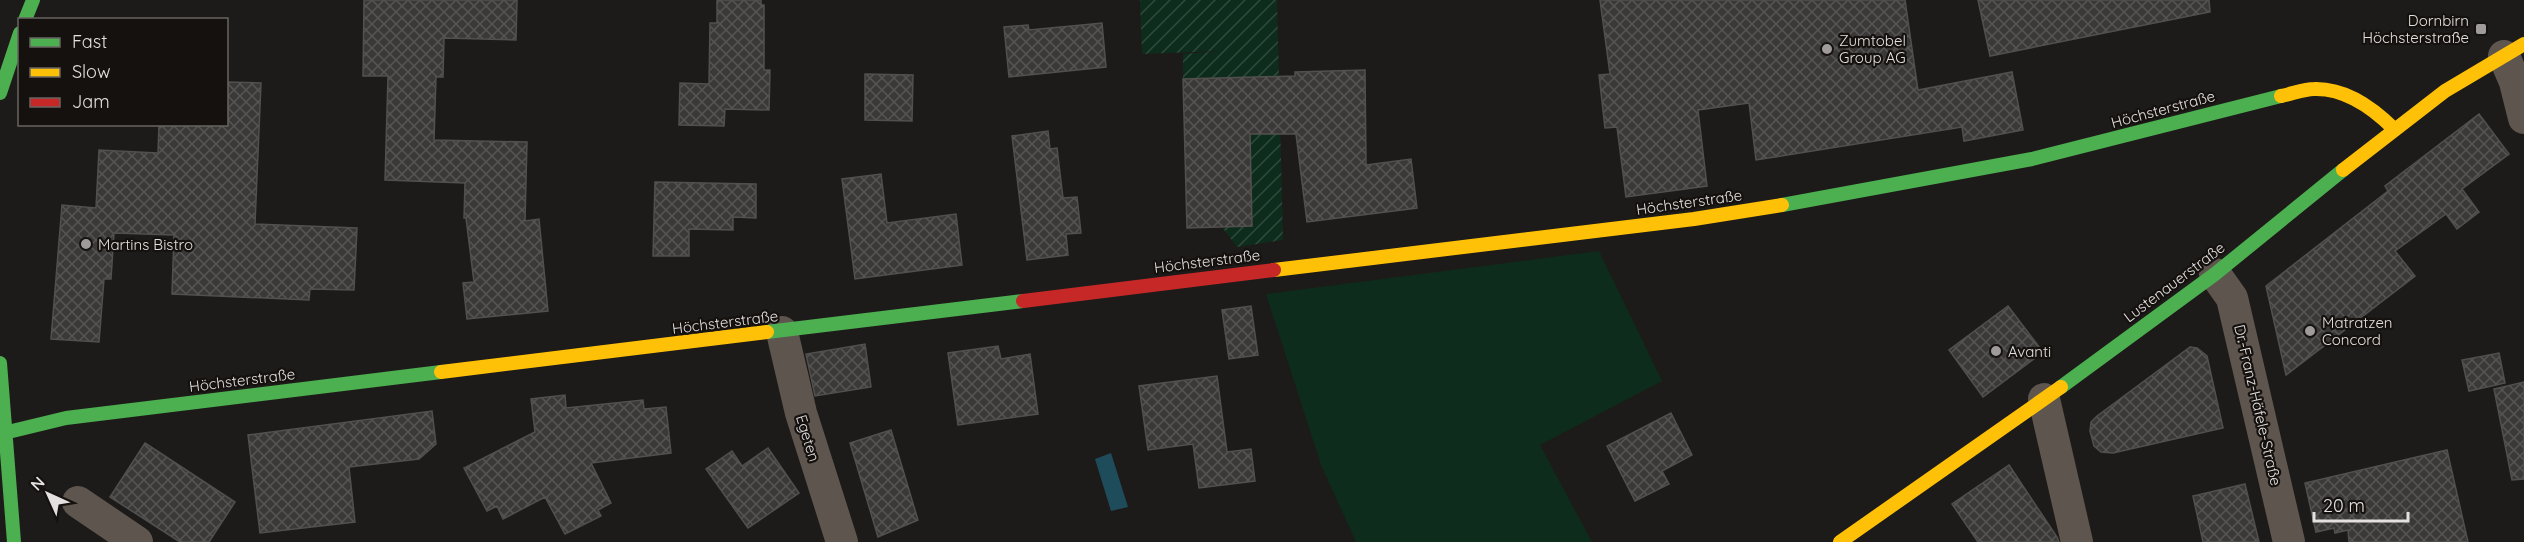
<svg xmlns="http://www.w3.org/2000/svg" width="2524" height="542" viewBox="0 0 2524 542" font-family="Quicksand,sans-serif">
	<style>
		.green { fill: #0d2c1c }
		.garden { fill: url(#garden-furrows) }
		.water { fill: #1f4c5a }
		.building { fill: url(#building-cross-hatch); stroke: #51504e; stroke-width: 1.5 }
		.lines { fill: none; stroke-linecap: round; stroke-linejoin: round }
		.street { stroke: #5e564e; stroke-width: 32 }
		.fast { stroke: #4caf50; stroke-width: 14 }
		.slow { stroke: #ffc107; stroke-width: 14 }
		.jam { stroke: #c62828; stroke-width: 14 }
		.poi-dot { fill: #9e9b9a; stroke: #15110f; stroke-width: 2 }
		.labels { text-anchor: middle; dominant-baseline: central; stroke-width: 4.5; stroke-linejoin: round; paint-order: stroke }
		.poi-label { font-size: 15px; fill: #e3e0df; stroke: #15110f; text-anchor: start }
		.street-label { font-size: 15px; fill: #e3e0df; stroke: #15110f }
	</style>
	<defs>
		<pattern id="garden-furrows" width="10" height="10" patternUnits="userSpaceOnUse" patternTransform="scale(1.5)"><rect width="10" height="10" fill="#0d2c1c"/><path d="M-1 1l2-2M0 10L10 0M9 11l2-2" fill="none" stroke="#304a3d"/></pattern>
		<pattern id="building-cross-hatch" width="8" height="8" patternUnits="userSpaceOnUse" patternTransform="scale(1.5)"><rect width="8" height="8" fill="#3b3937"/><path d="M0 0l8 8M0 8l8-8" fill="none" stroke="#575554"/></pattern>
	</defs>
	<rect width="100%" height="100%" fill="#1d1b19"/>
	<!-- green -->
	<path class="green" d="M1599,251L1662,381L1540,445L1592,542H1356L1321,465L1266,294Z"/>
	<!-- garden -->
	<path class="garden" d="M1140,0H1277L1283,240L1237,247L1222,227L1252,226L1248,78L1183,79V54L1223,51L1142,54Z"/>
	<!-- water -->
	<path class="water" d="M1111,453L1128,507L1111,511L1095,459Z"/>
	<!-- building -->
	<path class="building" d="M364,0H517L516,40L444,38L443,77H436L434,140L527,142L525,221L539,219L548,311L467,319L463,283L474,282L466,218H464L465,183L385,180L388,76H363Z
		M717,0H761V5H764V70H770L769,110L725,109L724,126L679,125L680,83L709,84L710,23H717Z
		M1600,0H1905L1918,90L2012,72L2023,130L1964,141L1962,127L1756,160L1749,103L1698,110L1707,186L1626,197L1617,127L1605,128L1599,75L1610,74Z
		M1978,0H2209L2210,12L1990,56Z
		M1102,23L1106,67L1009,77L1004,27L1028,25L1029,30Z
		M1365,70L1366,165L1411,159L1417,208L1307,222L1296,134H1250L1252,226L1187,228L1183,79L1295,76V72Z
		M865,74L913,75L912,121L865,120Z
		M226,82L261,83L255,224L357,228L354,290L310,289L309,300L172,294L174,235L114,233L111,279H104L99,342L51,339L62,205L96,208L99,150L158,153L159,124H226Z
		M2479,114L2509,154L2462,189L2479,212L2457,229L2446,214L2395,251L2415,276L2286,375L2266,286L2388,191L2385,186Z
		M1048,131L1050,149L1057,148L1063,198L1077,197L1081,233L1066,234L1068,255L1027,260L1012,136Z
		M881,174L887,223L956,214L962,265L855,279L842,179Z
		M655,182L756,184V218L733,217V230L689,229V256H653Z
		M1251,306L1258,355L1229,359L1222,310Z
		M2008,306L2043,352L1983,397L1949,350Z
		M865,344L871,387L815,396L806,354Z
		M998,346L1001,359L1030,354L1038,414L958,425L948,353Z
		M2190,347L2197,348L2207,356L2223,428L2113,453L2101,452L2094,446L2090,431L2091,422L2097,416Z
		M2499,353L2505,383L2469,391L2462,360Z
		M1217,376L1227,452L1251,449L1255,481L1199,488L1193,444L1148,450L1139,386Z
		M2524,382V479L2512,480L2494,389Z
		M565,395L566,408L643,400L644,409L666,407L671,453L591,463L611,503L598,510L601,516L565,534L545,497L503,519L497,506L487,511L464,468L535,432L531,399Z
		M432,411L436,444L419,459L349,467L355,522L260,533L248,435Z
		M1671,413L1692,455L1662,471L1669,484L1635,501L1607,446Z
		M891,430L918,520L878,537L850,443Z
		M145,443L235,502L209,542H180L110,497Z
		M768,448L799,493L748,528L706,469L732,451L742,466Z
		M2447,450L2468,542H2349L2348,530L2335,533L2334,528L2316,532L2305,483Z
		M2009,465L2057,537L2059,542H1978L1952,504Z
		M2245,484L2259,542H2203L2193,496Z"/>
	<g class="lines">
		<!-- street -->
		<path class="street" d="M2504,56L2515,82L2524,118
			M2215,274L2232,298L2289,542
			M782,332L801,413L842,542
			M2044,399L2077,542
			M78,502L137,542"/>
		<!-- fast -->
		<path class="fast" d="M25,20L33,0
			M0,93L20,33
			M1782,205L2032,159L2281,96
			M767,332L1023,301
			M0,363L14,542
			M2061,387L2215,274L2343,170
			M0,434L66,418L441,372"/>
		<!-- slow -->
		<path class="slow" d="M2281,96C2292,94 2304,89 2314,89C2345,88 2374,109 2394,129
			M2343,170L2445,91L2524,44
			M1274,270L1694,219L1782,205
			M441,372L767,332
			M1840,542L2061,387"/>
		<!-- jam -->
		<path class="jam" d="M1023,301L1274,270"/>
	</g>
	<!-- markers -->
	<g class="poi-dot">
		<rect x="2475" y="23" width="12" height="12" rx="3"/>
		<circle cx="1827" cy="49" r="6"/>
		<circle cx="86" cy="244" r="6"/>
		<circle cx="2310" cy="331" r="6"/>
		<circle cx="1996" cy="351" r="6"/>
	</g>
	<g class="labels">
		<!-- poi labels -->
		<g class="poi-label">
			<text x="2469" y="20" text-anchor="end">Dornbirn<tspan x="2469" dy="17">Höchsterstraße</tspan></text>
			<text x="1839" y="40">Zumtobel<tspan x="1839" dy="17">Group AG</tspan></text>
			<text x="98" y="244">Martins Bistro</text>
			<text x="2322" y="322">Matratzen<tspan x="2322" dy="17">Concord</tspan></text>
			<text x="2008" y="351">Avanti</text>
		</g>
		<!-- street labels -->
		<g class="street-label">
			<text transform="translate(2163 109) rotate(-15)">Höchsterstraße</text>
			<text transform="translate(1689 202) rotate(-8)">Höchsterstraße</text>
			<text transform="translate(1207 261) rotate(-7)">Höchsterstraße</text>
			<text transform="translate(2174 282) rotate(-37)">Lustenauerstraße</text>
			<text transform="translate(725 322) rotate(-7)">Höchsterstraße</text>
			<text transform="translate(242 380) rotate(-7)">Höchsterstraße</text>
			<text transform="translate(2258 405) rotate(77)">Dr.-Franz-Häfele-Straße</text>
			<text transform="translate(808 438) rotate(73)">Egeten</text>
		</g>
	</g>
	<!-- legend -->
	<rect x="18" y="18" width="210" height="108" fill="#15110f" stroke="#676462" stroke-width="1.5"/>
	<rect x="30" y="38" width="30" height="9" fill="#4caf50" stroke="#676462" stroke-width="1.5"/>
	<text x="72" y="48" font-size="18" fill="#e3e0df">Fast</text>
	<rect x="30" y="68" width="30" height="9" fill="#ffc107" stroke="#676462" stroke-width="1.5"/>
	<text x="72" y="78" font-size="18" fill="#e3e0df">Slow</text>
	<rect x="30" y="98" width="30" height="9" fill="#c62828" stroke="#676462" stroke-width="1.5"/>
	<text x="72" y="108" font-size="18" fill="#e3e0df">Jam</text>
	<!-- north arrow -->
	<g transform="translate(48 494) rotate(315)" stroke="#15110f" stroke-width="4.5" paint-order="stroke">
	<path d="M0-4.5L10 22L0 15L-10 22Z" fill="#e3e0df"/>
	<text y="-9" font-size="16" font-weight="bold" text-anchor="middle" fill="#e3e0df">N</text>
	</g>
	<!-- scale -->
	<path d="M2314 512v9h94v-9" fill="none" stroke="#e3e0df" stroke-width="3"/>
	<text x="2323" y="512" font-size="18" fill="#e3e0df" stroke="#15110f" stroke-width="4.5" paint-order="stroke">20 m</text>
</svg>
